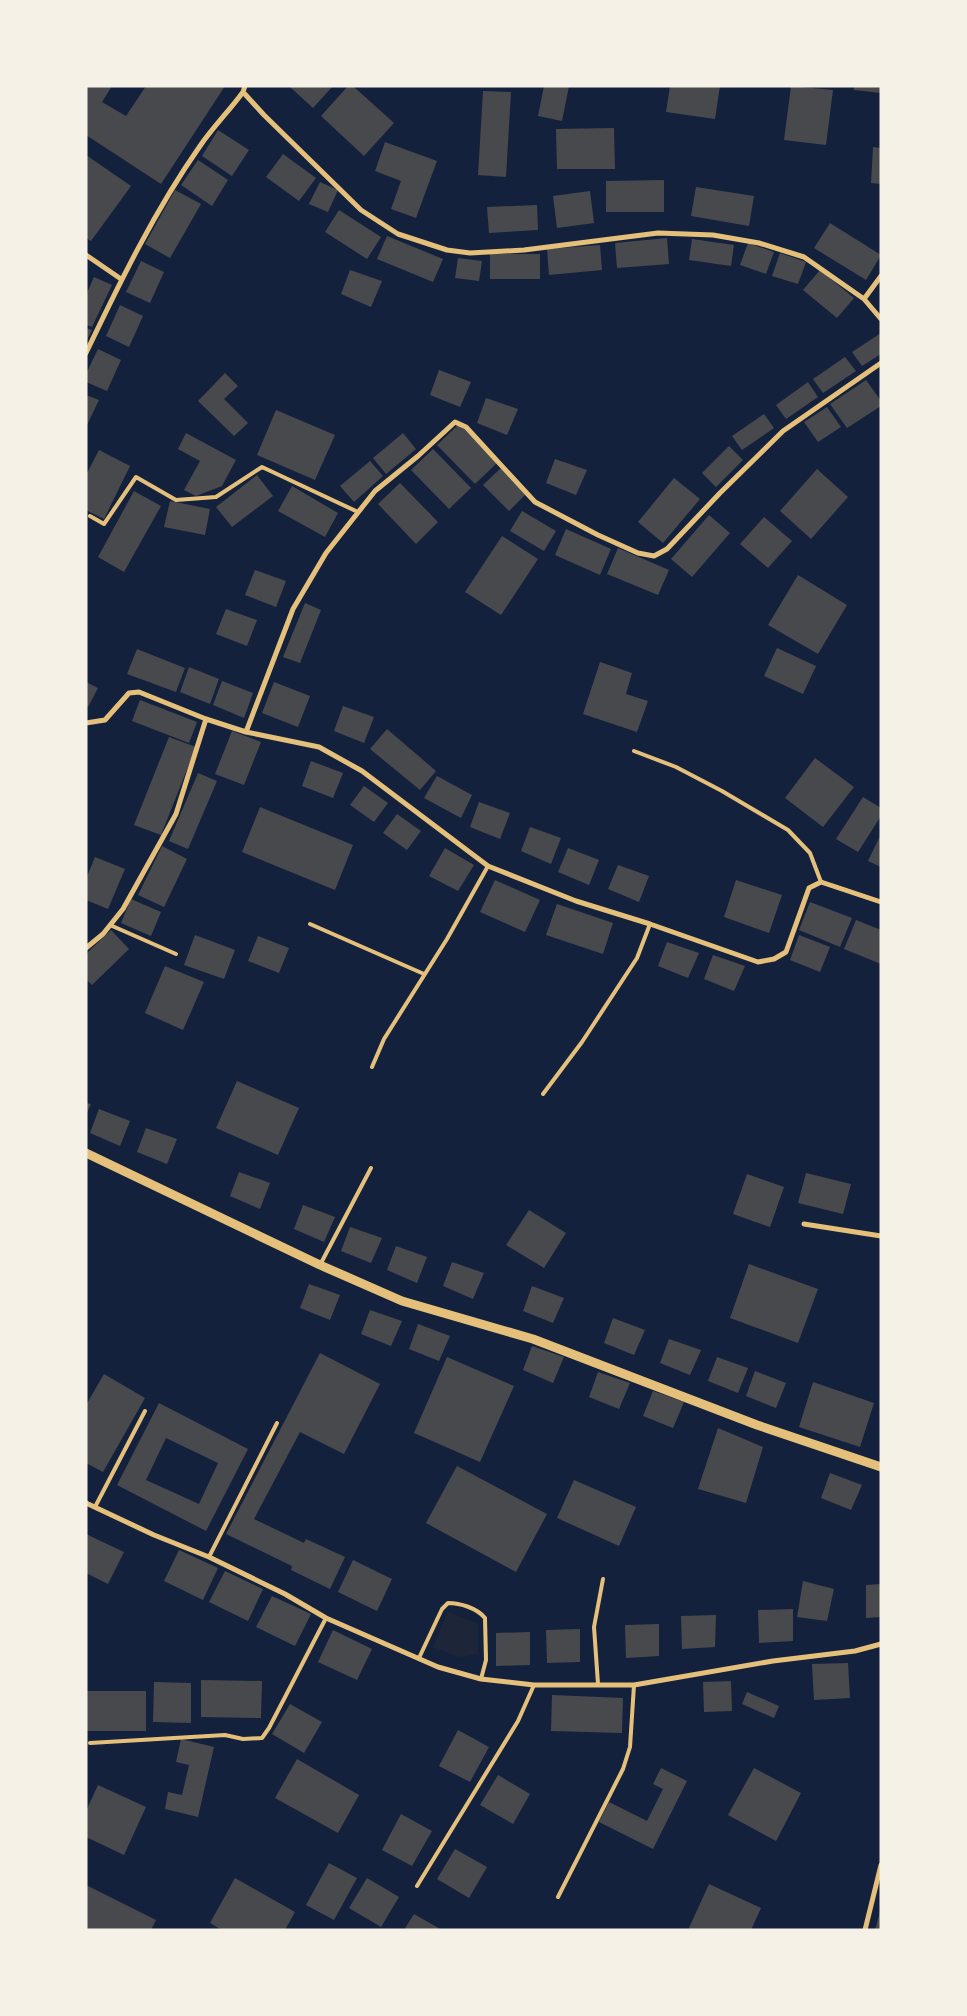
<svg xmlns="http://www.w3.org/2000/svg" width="967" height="2016" viewBox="0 0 967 2016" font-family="'Roboto Condensed',sans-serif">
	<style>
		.green { fill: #1d2539 }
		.building { fill: #48494c; fill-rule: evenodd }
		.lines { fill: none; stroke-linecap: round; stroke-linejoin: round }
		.service { stroke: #e5c07b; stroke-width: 4 }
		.minor { stroke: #e5c07b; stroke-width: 5 }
		.tertiary { stroke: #e5c07b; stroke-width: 9 }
	</style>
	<rect width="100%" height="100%" fill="#14213d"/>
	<!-- green -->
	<path class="green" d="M448,1612L478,1624V1654L459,1657L433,1647Z"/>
	<!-- building -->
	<path class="building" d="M86,86H112L102,102L126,116L146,86H225L161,184L86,135Z
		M289,86H333L313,108Z
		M348,86H353L394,123L364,156L321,116Z
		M544,86H569L562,121L538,116Z
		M670,86H720L715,119L666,112Z
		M791,86L833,90L826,145L784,140Z
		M854,86H881V93L854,90Z
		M483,91L511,92L506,177L478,175Z
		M614,128L615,169H557L556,129Z
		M218,130L249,150L232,176L202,156Z
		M385,142L437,161L416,218L391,209L401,181L375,171Z
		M873,147L881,148V184L871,183Z
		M283,154L316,178L299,201L266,177Z
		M86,155L131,186L91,241L86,238Z
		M198,160L228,180L212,206L181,185Z
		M664,180V212H606V181Z
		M320,182L338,190L328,212L309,204Z
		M696,187L754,196L749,226L691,216Z
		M175,190L201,204L170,258L145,244Z
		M590,191L594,223L557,228L553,196Z
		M537,205L538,230L489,233L487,207Z
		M339,210L381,237L367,259L325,232Z
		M830,223L881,255L866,280L814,248Z
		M387,236L443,259L433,282L377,259Z
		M667,238L669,264L617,268L615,243Z
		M692,239L734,245L731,266L689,260Z
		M748,243L774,252L766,274L740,265Z
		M600,245L602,270L549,275L547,249Z
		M780,253L806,262L798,284L772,276Z
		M490,254H540V279H490Z
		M458,258L482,261L479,281L455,278Z
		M141,261L164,272L150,303L126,292Z
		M350,270L382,281L371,307L341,294Z
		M820,270L854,298L837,318L803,290Z
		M94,277L112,285L92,327L86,325V295Z
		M120,305L143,316L129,347L106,336Z
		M86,328L92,330L86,342Z
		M881,333V354L862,366L852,352Z
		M98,349L121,360L107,391L86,382V374Z
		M845,357L856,371L823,393L813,379Z
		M439,370L471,382L460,407L430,395Z
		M225,373L238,386L224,399L248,423L234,436L198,401Z
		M866,380L881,401V406L847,428L830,404Z
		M808,382L818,397L786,419L776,405Z
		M86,395L99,400L86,427Z
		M486,398L518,409L507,435L477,423Z
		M827,407L841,427L818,442L804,422Z
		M276,410L335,435L315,480L257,455Z
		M764,414L774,428L742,450L732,436Z
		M459,424L497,463L475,484L437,445Z
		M186,433L236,460L222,486L196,496L184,490L200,461L178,449Z
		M403,433L416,449L386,474L373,458Z
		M729,446L743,460L716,487L702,473Z
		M433,449L471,488L449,509L411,470Z
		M99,450L130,466L104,519L86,510V475Z
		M555,459L587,470L576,495L546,483Z
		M370,461L383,476L354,502L340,486Z
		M501,468L527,493L509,511L483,485Z
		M817,469L848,497L811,539L780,511Z
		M257,475L273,496L232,527L216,507Z
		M674,478L700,499L663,543L638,522Z
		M400,483L438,522L416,544L378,504Z
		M292,486L338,513L325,537L278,511Z
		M134,491L161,506L124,572L98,557Z
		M170,501L210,509L205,535L164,527Z
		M522,511L556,531L544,551L510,531Z
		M709,515L730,533L692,577L671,559Z
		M764,517L792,541L768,568L740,544Z
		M566,529L611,549L600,575L555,555Z
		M502,536L538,559L501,615L465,592Z
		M618,548L669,570L658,595L607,574Z
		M255,570L286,581L276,607L245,595Z
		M798,575L847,605L818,654L768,625Z
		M305,603L321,610L300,663L283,657Z
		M226,609L257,620L247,646L216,634Z
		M777,648L816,666L803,694L764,676Z
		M137,649L185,668L176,692L127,674Z
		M600,662L632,673L626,694L648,701L637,732L583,714Z
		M189,667L219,679L210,704L180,692Z
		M222,681L253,693L244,718L213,705Z
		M86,682L98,688L88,707L86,706Z
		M274,682L310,696L298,727L262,713Z
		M140,700L197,722L189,743L132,721Z
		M343,706L374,717L364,743L334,731Z
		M387,729L436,771L420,790L370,749Z
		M232,731L261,742L244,785L215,774Z
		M169,737L196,747L161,835L134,825Z
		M815,758L854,787L823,827L785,798Z
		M311,761L343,773L333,798L302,786Z
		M198,773L217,781L188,849L169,841Z
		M437,776L472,795L461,818L424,798Z
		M364,786L388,803L374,822L350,805Z
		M863,797L881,808V816L858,852L836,839Z
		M479,802L510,813L500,839L470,827Z
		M260,807L353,845L335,890L242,852Z
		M397,814L421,831L407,850L383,833Z
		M530,827L561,838L551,864L521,851Z
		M881,834V867L868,861Z
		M162,846L187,859L164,907L138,895Z
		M445,848L474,865L458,891L429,876Z
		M568,848L599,860L589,885L558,872Z
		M95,857L125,869L108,909L86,900V879Z
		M618,865L649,876L639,902L608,889Z
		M495,880L540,900L525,932L480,912Z
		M736,880L782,895L769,933L724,917Z
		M131,899L161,912L151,936L121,923Z
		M810,902L852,918L840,947L799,930Z
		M557,904L613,923L603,954L546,935Z
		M856,920L881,930V964L844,949Z
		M111,930L129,949L92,985L86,979V954Z
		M195,935L235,950L224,979L184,965Z
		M799,935L830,947L820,972L790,960Z
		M258,936L289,948L279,973L248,961Z
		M667,942L699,953L688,978L658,966Z
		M713,955L745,966L734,991L704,979Z
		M165,966L204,982L183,1030L145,1013Z
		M237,1081L299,1108L278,1155L216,1128Z
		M86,1103L91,1104L86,1115Z
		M99,1109L130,1121L120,1146L90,1133Z
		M146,1128L177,1139L167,1164L137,1152Z
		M239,1172L270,1183L260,1209L230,1196Z
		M806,1173L851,1184L843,1214L798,1203Z
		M747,1174L784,1187L770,1227L733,1214Z
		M303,1205L335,1217L324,1242L294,1229Z
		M529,1210L566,1233L544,1268L506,1245Z
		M350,1227L382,1238L371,1263L341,1251Z
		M396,1246L427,1257L417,1283L387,1270Z
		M452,1262L484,1273L473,1299L443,1286Z
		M749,1264L818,1289L798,1343L730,1318Z
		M309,1284L340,1295L330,1320L300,1308Z
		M532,1286L564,1298L553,1323L523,1311Z
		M370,1310L402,1321L391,1346L361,1334Z
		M613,1318L645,1330L634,1355L604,1343Z
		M418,1324L450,1336L439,1361L409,1349Z
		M669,1339L701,1350L690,1375L660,1363Z
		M532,1346L564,1357L553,1383L523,1370Z
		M320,1353L380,1384L344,1454L300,1432L254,1519L304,1543L306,1539L345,1557L330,1589L291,1570L292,1566L226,1534Z
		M447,1357L514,1386L480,1462L414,1433Z
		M717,1357L748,1368L738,1393L708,1381Z
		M755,1371L786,1383L776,1408L746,1396Z
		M598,1372L630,1383L619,1409L589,1397Z
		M104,1374L145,1398L103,1472L86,1463V1405Z
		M813,1382L874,1403L860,1447L799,1427Z
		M653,1391L684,1402L673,1428L643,1416Z
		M159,1403L248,1449L206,1531L117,1485ZM166,1438L218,1463L199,1504L146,1480Z
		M718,1428L763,1447L746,1503L698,1489Z
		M457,1466L547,1514L516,1572L426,1523Z
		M830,1473L862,1485L851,1510L821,1498Z
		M574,1480L636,1507L619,1546L557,1518Z
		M86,1534L124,1552L108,1584L86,1573Z
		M179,1550L218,1568L203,1600L164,1581Z
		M353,1560L392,1579L377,1611L338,1592Z
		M225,1571L263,1589L248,1621L209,1602Z
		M803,1581L834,1589L827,1621L797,1617Z
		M881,1584V1617L866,1618V1585Z
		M272,1596L311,1614L295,1646L256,1627Z
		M793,1609V1641L759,1643L758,1610Z
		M716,1615L715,1647L682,1649L681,1616Z
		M659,1624V1656L626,1658L625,1625Z
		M580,1629V1662L547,1663L546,1630Z
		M333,1630L372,1649L357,1680L318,1662Z
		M530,1632V1665L496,1666V1633Z
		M848,1663L850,1698L814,1700L812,1664Z
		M201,1680L262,1681L261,1718L201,1717Z
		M731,1681L732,1711L704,1712L703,1682Z
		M154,1682L191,1683V1723L153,1722Z
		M86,1691H146V1731H86Z
		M747,1692L779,1706L774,1718L742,1704Z
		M552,1695L623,1698L622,1733L551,1731Z
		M290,1704L322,1722L304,1753L272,1734Z
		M458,1730L489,1747L470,1782L439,1766Z
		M181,1739L214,1747L198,1817L165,1809L168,1792L182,1795L189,1765L176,1762Z
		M297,1759L359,1795L338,1833L275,1798Z
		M661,1768L687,1781L653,1849L599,1822L609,1802L647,1821L663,1789L653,1784Z
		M754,1768L801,1793L776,1841L728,1815Z
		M498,1775L530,1794L513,1824L480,1805Z
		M98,1785L146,1807L124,1855L86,1837V1811Z
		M401,1814L432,1831L412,1866L382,1850Z
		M455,1849L487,1867L469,1898L437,1879Z
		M329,1863L357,1878L334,1920L306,1905Z
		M235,1878L295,1912L285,1930H222L210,1923Z
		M367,1878L399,1897L381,1927L349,1908Z
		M709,1884L761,1908L751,1930H688Z
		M86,1885L156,1920L151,1930H86Z
		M880,1912L881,1930H875Z
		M414,1914L442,1930H404Z"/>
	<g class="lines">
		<!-- service -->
		<path class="service" d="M90,516L104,524L136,477L176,500L216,497L262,467L358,512
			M634,751L676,767L722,791L788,830L810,853L821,882
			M310,924L424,974
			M110,925L176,954
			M372,1067L384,1039L447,939L488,866
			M543,1094L582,1042L637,958L650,924
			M320,1265L371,1168
			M95,1507L145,1411
			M209,1557L277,1423
			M419,1658L442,1609L448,1603C460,1603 477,1608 485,1618L486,1660L481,1679
			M598,1684L594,1627L603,1579
			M90,1743L225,1735L243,1739L262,1738L269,1728L326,1618
			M417,1886L518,1721L534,1685
			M558,1897L623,1769L630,1747L634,1685"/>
		<!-- minor -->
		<path class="minor" d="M245,86L243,92L264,115L361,210L398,234L447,250L470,253L524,250L658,233L713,235L759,243L804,257L864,299L881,319
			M86,255L121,279
			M864,299L881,276
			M86,353C120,282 155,210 200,146C213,127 230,110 243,92
			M86,723L105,720L129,693L139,692L206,719L246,732L319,747L362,771L488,866L576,901L650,924L758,962L774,959L786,952L809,888L821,882L881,902
			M246,732L293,609L326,553L375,491L418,456L455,422L466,427L535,502L598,535L638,553L654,556L667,549L720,493L783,431L881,363
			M86,948L103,934L123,909L176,814L206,719
			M804,1224L881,1236
			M86,1503L154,1535L209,1557L285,1594L326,1618L438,1667L481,1679L534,1685H634L773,1661L855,1651L881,1644
			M865,1930L881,1865"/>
		<!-- tertiary -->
		<path class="tertiary" d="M86,1153L320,1265L402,1301L533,1339L757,1425L881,1467"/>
	</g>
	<!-- border -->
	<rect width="967" height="2016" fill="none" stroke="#f6f1e7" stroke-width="175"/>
</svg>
